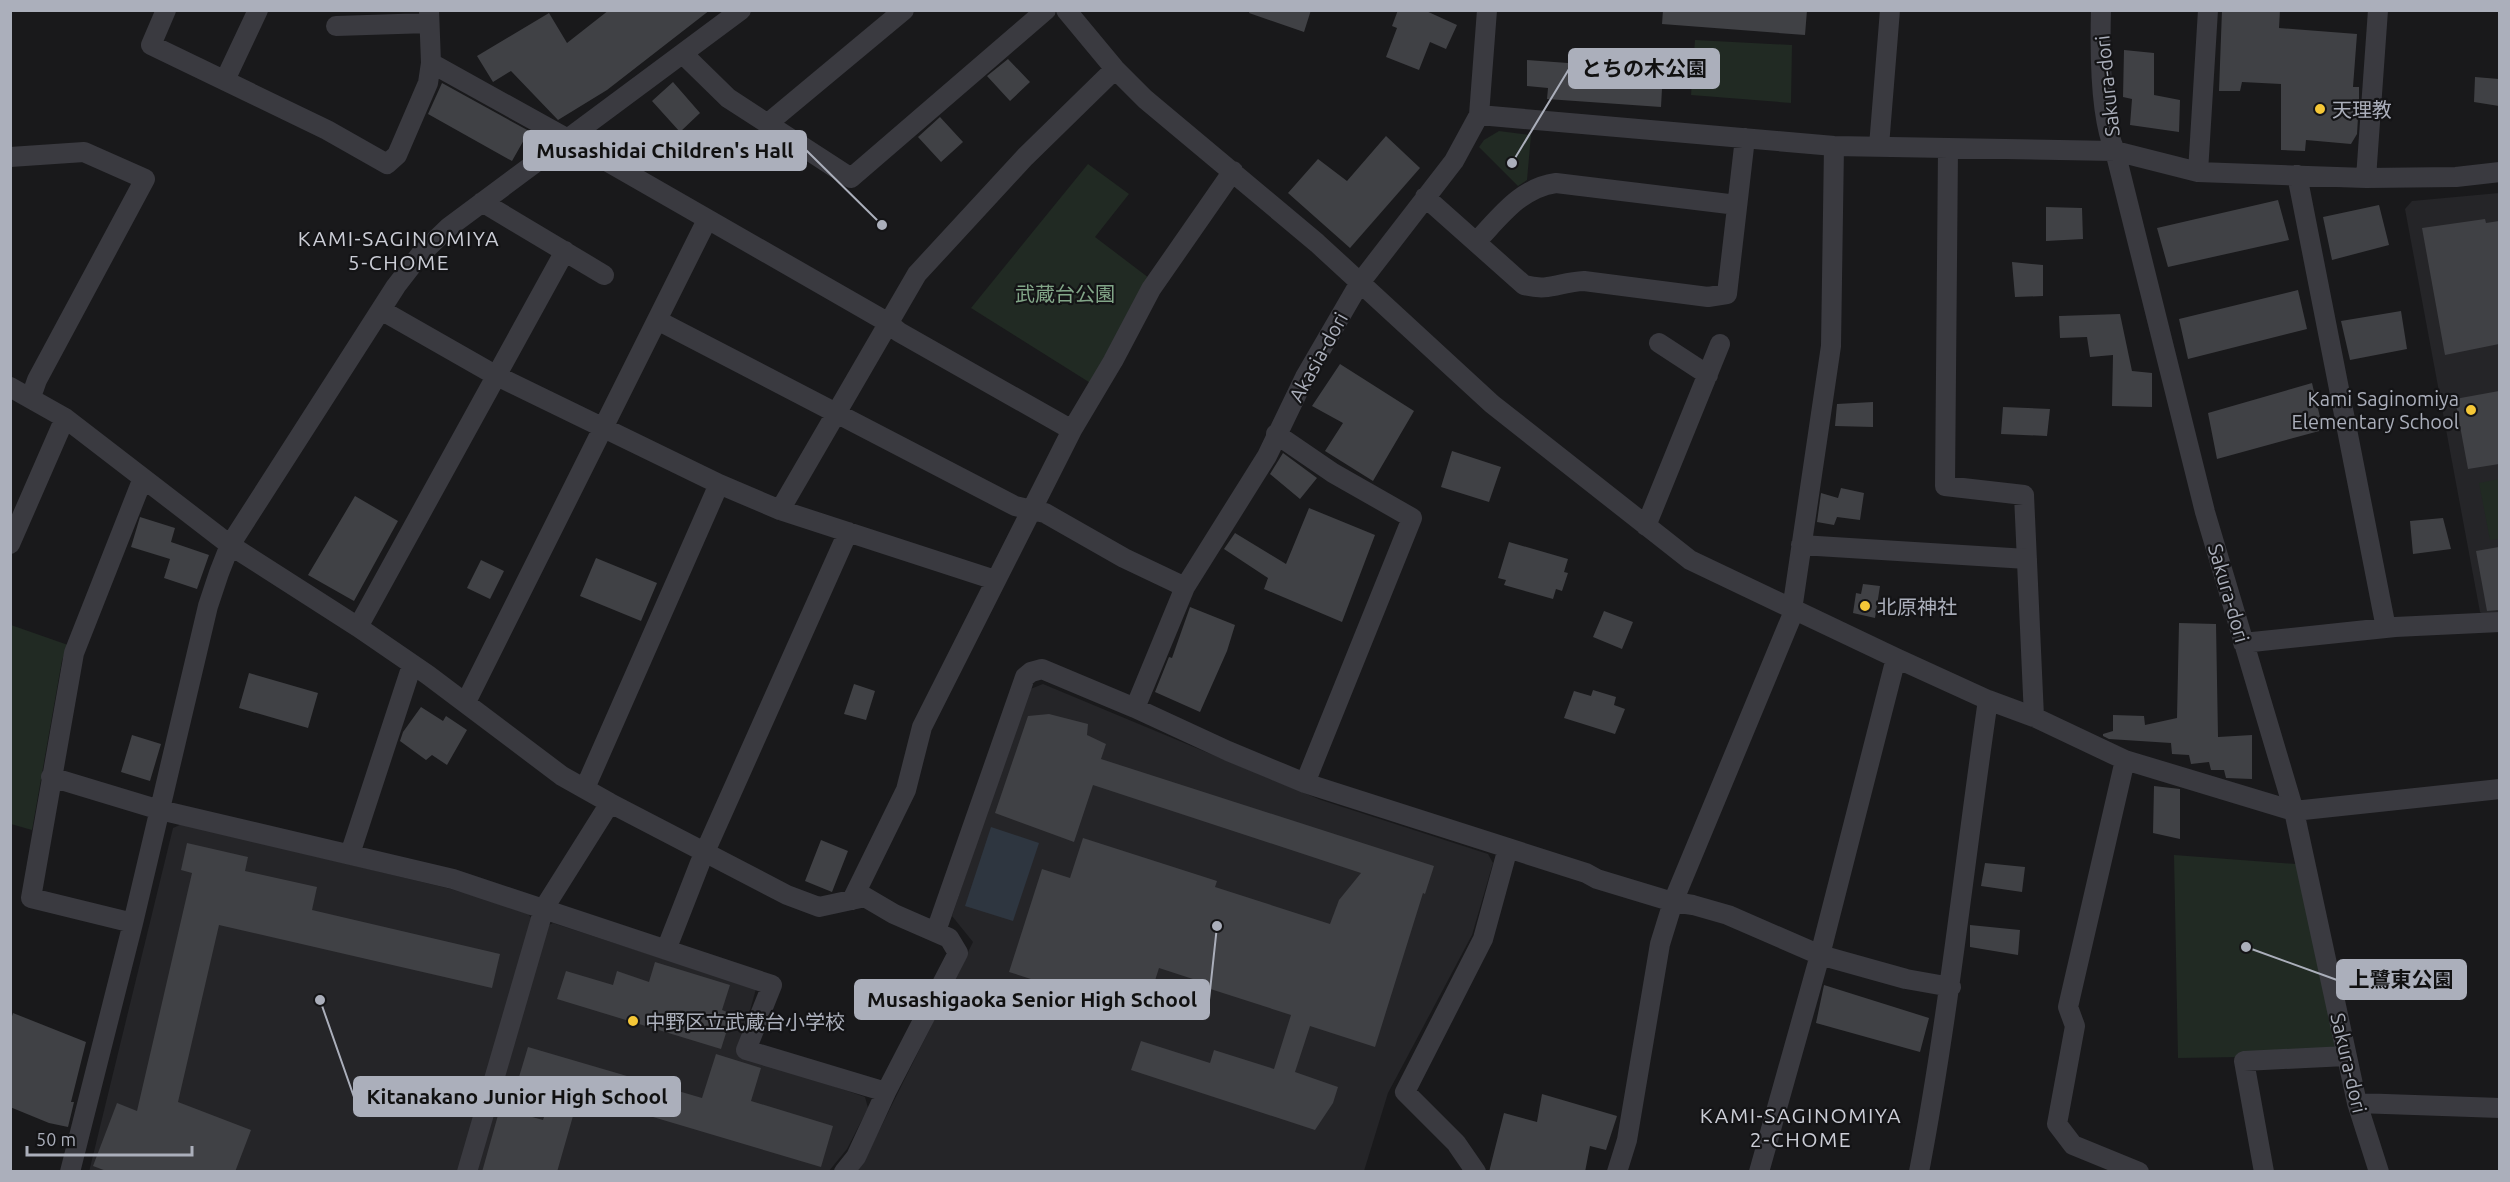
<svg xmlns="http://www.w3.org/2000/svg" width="2510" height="1182" viewBox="0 0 2510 1182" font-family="Ubuntu,'Noto Sans JP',sans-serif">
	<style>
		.built { fill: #252528 }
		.green { fill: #212a23 }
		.water { fill: #2e3640 }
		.building { fill: #404145 }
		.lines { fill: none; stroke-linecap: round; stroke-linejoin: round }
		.minor { stroke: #3a3a40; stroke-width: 20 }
		.poi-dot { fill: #f5c737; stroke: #141416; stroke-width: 2 }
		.labels { text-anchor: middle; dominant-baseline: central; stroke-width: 4.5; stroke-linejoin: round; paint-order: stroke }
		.street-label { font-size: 20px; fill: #abafbb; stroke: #141416 }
		.poi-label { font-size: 20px; fill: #abafbb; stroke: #141416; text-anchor: start }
		.park-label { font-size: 20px; fill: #82a688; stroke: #141416 }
		.neighbourhood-label { font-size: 21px; letter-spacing: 1.5px; fill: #ccced7; stroke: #141416 }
		.leader { fill: none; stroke: #abafbb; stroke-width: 2 }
		.callout-dot { fill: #abafbb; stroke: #141416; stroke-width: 2 }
		.callout { fill: #abafbb; stroke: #abafbb; stroke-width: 2 }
		.callout-label { font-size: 21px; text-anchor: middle; font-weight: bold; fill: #111 }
	</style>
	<rect width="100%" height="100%" fill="#19191b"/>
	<!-- built -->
	<path class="built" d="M2499,193V618H2488L2480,612L2405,209L2412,201Z
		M1043,684L1321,800L1488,854L1493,863L1472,935L1388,1093L1364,1171L857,1172L863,1163L973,942L952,916L1028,690Z
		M182,824L451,889L527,912L532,919L459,1171L89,1172L173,828Z
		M553,923L756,989L738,1053L865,1097L868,1108L847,1149L829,1171L475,1172L547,926Z"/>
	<!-- green -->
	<path class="green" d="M1695,40L1792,45L1791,103L1691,95Z
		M1499,131L1531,135L1527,180L1518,186L1479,147L1484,140Z
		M1088,164L1129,194L1095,237L1149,278L1092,384L971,308Z
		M2499,479V539L2490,540L2479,483Z
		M11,625L68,645L62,660L32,830L11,824Z
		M2174,855L2296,864L2339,1050L2240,1057L2178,1058Z"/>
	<!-- water -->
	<path class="water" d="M991,827L1039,843L1013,921L965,906Z"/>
	<!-- building -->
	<path class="building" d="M609,10H710L607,90L558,120L511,71L493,82L477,56L549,13L567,43Z
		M1250,10H1311L1304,32L1249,13Z
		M1398,10H1424L1457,25L1446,49L1430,42L1419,70L1386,57L1397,28L1392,26Z
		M1663,10H1807L1805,35L1662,24Z
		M2222,10H2280L2279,28L2357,34L2353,87H2359V101L2357,134L2351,144L2306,140L2305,151L2281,150V84L2242,82L2240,91H2219Z
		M2124,50L2154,53V95L2180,100L2179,132L2130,125L2132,99L2123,97Z
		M1008,59L1030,82L1010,101L987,76Z
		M1527,60L1663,70L1661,107L1547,99L1548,88L1527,86Z
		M2475,77L2499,79V106L2474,102Z
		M673,82L700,113L680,132L652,101Z
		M442,83L529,131L512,161L428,114Z
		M940,117L963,142L941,162L918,137Z
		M1386,136L1420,168L1350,248L1288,193L1318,159L1347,181Z
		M2278,200L2289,240L2168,267L2157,228Z
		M2379,205L2389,245L2332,260L2323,217Z
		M2046,207L2082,208L2083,239L2046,241Z
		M2485,219L2486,223L2499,221V344L2445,355L2422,228Z
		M2012,262L2043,265V296L2015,297Z
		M2298,290L2307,329L2188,359L2179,319Z
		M2401,311L2407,349L2350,360L2341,321Z
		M2120,314L2132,371L2152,373V407L2112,406L2113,355L2090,357L2087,337L2060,338L2059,316Z
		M1340,364L1414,411L1373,481L1325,451L1343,423L1312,406Z
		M2312,383L2323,430L2217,459L2208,413Z
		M2499,391V464L2468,469L2455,399Z
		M1873,402V427L1835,426L1837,404Z
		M2003,407L2050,409L2047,436L2001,434Z
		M1452,451L1501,467L1489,502L1441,487Z
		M1283,453L1317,478L1300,499L1270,474Z
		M1841,488L1864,493L1860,520L1837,517L1834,525L1817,522L1821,493L1838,498Z
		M355,496L398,521L354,601L308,575Z
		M1309,508L1375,535L1342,622L1264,589L1268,578L1224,549L1235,533L1286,564Z
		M140,517L175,528L171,542L209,555L197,589L164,578L170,559L131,547Z
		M2443,518L2451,549L2413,554L2410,521Z
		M1509,542L1568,559L1564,572L1568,573L1562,591L1556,589L1553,599L1504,585L1506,580L1498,578Z
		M2499,547V610L2487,611L2476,551Z
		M596,558L657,583L641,621L580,596Z
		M481,560L504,571L490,599L467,588Z
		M1863,584L1880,586L1875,618L1853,613L1856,593L1861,594Z
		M1190,607L1235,625L1227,651L1200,712L1155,692L1169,657L1172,658Z
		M1604,611L1633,622L1622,649L1593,637Z
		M2179,623L2216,624L2218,737L2252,735V779L2226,778L2224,770H2211L2209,762L2191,764L2189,755L2172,754L2171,743L2109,739L2103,736V734L2113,731V715L2144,716L2145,725L2177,718Z
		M249,673L318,693L308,728L239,708Z
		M854,684L875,691L866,720L844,714Z
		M1593,690L1616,697L1614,705L1625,709L1615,734L1564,718L1574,691L1591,696Z
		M421,707L443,721L446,716L467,730L447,765L432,755L426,760L400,741L403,732Z
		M1049,714L1088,724L1087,735L1106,744L1101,759L1434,866L1425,894L1423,893L1375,1047L1310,1026L1295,1072L1338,1087L1333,1103L1315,1130L1131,1070L1141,1041L1210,1063L1214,1050L1274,1069L1291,1015L1198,985L1199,981L1159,968L1144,1015L1009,972L1042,869L1070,878L1083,838L1217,881L1215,887L1330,924L1339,900L1361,873L1093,785L1074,842L995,813L1028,716Z
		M132,735L161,744L150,781L121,772Z
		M2154,786L2180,789V839L2153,833Z
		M821,840L848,851L832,892L805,881Z
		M187,843L248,857L245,871L317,887L312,910L500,954L492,988L219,925L178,1102L251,1130L235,1172H109L93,1166L117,1103L137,1111L192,873L181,870Z
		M1985,863L2025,867L2022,892L1981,886Z
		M1970,925L2020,930L2018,955L1970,947Z
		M655,962L730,985L722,1010L732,1014L721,1049L557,999L566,971L613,985L617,971L649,982Z
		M1824,985L1929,1018L1920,1052L1816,1023Z
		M13,1013L86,1042L71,1102H74L68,1127L49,1123L10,1107V1023Z
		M528,1047L702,1098L716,1054L761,1068L751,1101L833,1126L821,1167L579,1095L557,1172H482L500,1108L543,1120L554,1087L519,1077Z
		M1542,1094L1617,1116L1606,1150L1590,1146L1585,1172H1489L1504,1113L1537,1122Z"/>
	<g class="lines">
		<!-- minor -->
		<path class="minor" d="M166,10L151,45L327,130L387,164L397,155L428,83L431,63L429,10
			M1066,10L1115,69L1145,99L1317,243L1492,404L1690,560L1896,658L1988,700L2034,717L2125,760L2294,811L2500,789
			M2101,10C2100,47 2100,118 2115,151L2205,512L2294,811L2357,1103L2379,1172
			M336,26L429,23
			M683,54L728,98L851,178L1046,10
			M431,63L568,139L887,322L899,332L1072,430
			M225,80L258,10
			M1479,115L1834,146L2115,151L2198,172L2366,178L2456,177L2500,172
			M767,124L904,10
			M1879,146L1890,10
			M1948,149L1945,486L2024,495L2034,717
			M10,157L84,152L145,179L37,380L31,397
			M2198,172L2208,10
			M2297,175L2386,628
			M2366,178L2378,10
			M1425,197L1524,285C1550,292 1559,282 1584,281L1708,297L1727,294L1745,138
			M482,202L604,275
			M1476,242C1500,217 1520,188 1556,183L1737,205
			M381,310L495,375L719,484L780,510L995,580
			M657,320L1015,506L1045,513L1124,558L1185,587
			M1659,343L1708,375
			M10,387L65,418L230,545L358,627L428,675L562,776L610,803L787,895L819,907L865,897L894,914L949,938L958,953L886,1092L856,1157L844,1172
			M1276,434L1333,473L1412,518L1305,783
			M780,510L917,274L1025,157L1115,69
			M1646,526L1720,344
			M10,544L65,418
			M1801,545L2027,559
			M1792,610L1831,346L1834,146
			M358,627L565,251
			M2243,643L2395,627L2500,622
			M466,702L707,220
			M1135,708L1185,587L1267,456L1305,377L1359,284L1454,161L1479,115L1487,10
			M2125,760L2068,1007L2075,1026L2057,1124L2073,1145L2139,1172
			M51,777L160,810L453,879L772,985L746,1050L886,1092
			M585,788L719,484
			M350,854L412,665
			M852,900L906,790L922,727L1072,430L1113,361L1151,289L1233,171
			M133,923L31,898L74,653L143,478
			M936,931L1025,677L1031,672L1042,669L1135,708L1228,751L1305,783L1586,873L1597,879L1673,902L1693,905L1728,915L1820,955L1906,979L1951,987
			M666,950L700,863L848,532
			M2357,1103L2500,1108
			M70,1172L133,923L208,606L219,573L230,545L396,286L420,255L449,227L741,10
			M467,1172L544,908L610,803
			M1476,1172L1456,1143L1405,1092L1483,939L1508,848
			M1617,1172L1627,1140L1660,944L1673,902L1794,611
			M1759,1172L1820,955L1896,658
			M1919,1172C1949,1015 1965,857 1988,700
			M2264,1172L2244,1061L2346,1056"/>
	</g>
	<!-- markers -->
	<g class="poi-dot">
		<circle cx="2320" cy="109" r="6"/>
		<circle cx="2471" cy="410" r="6"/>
		<circle cx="1865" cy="606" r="6"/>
		<circle cx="633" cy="1021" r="6"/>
	</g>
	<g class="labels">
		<!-- street labels -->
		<g class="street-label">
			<text transform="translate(2107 86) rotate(-96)">Sakura-dori</text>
			<text transform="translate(1318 357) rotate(-61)">Akasia-dori</text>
			<text transform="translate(2229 593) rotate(74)">Sakura-dori</text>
			<text transform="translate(2349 1063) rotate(77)">Sakura-dori</text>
		</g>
		<!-- poi labels -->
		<g class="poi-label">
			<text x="2332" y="109">天理教</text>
			<text x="2459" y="398" text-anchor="end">Kami Saginomiya<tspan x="2459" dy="23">Elementary School</tspan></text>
			<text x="1877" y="606">北原神社</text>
			<text x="645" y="1021">中野区立武蔵台小学校</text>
		</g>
		<!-- park labels -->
		<g class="park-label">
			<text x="1065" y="293">武蔵台公園</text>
		</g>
		<!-- neighbourhood labels -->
		<g class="neighbourhood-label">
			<text x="399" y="238">KAMI-SAGINOMIYA<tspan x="399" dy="24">5-CHOME</tspan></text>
			<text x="1801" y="1115">KAMI-SAGINOMIYA<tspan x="1801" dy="24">2-CHOME</tspan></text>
		</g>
	</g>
	<!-- callouts -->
	<path class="leader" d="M1512 163L1569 69M882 225L806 150M2246 947L2337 980M1217 926L1209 1000M320 1000L354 1097"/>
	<g class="callout-dot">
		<circle cx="1512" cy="163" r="6"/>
		<circle cx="882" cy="225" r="6"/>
		<circle cx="2246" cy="947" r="6"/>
		<circle cx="1217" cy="926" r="6"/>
		<circle cx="320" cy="1000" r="6"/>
	</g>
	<g class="callout">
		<rect x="1569" y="49" width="150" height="39" rx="6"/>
		<rect x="524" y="131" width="282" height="39" rx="6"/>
		<rect x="2337" y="960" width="129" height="39" rx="6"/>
		<rect x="855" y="980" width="354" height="39" rx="6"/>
		<rect x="354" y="1077" width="326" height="39" rx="6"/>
	</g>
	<g class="callout-label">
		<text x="1644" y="76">とちの木公園</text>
		<text x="665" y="158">Musashidai Children's Hall</text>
		<text x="2401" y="987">上鷺東公園</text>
		<text x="1032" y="1007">Musashigaoka Senior High School</text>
		<text x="517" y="1104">Kitanakano Junior High School</text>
	</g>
	<!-- border -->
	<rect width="2510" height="1182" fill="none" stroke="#abafbb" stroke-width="24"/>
	<!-- scale -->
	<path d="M27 1146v9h165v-9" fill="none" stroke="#abafbb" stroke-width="3"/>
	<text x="36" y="1146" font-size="18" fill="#abafbb" stroke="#141416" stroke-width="4.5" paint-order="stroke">50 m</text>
</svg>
